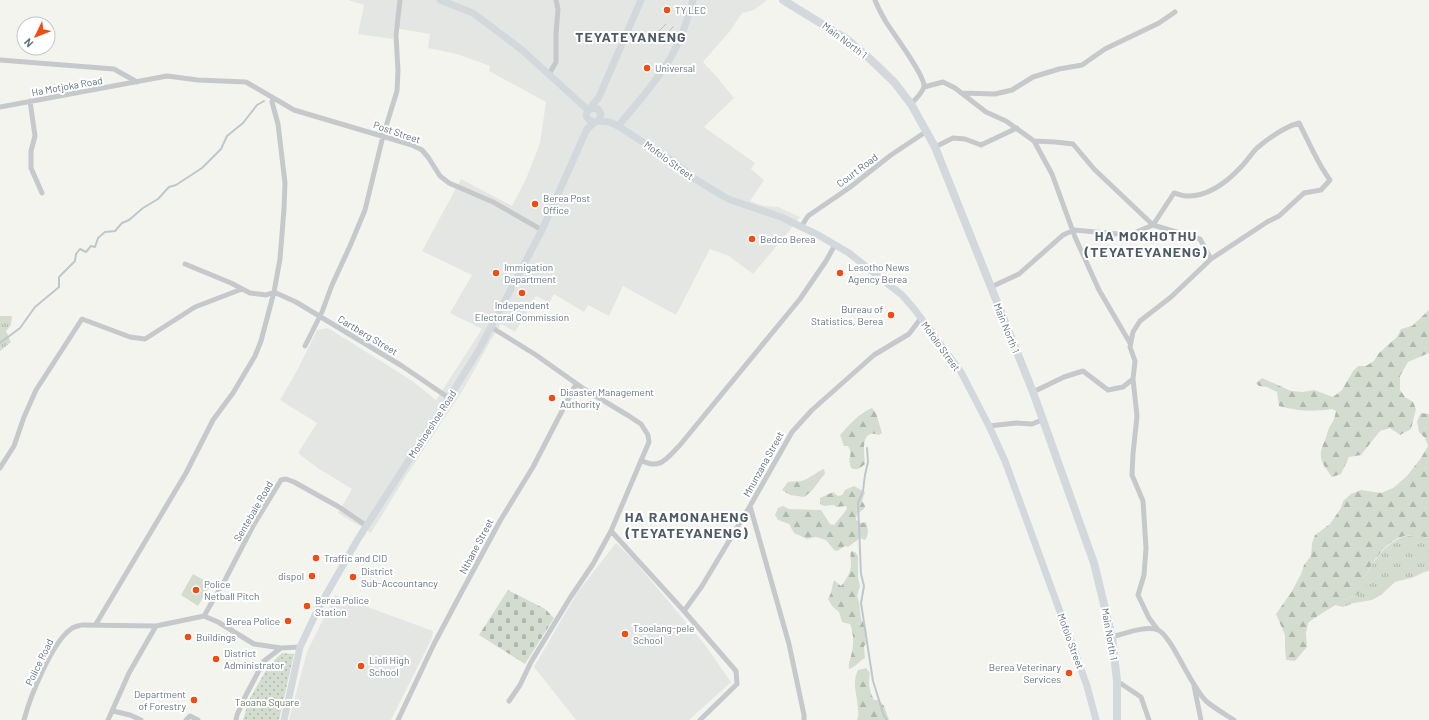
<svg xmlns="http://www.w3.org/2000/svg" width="1429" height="720" viewBox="0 0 1429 720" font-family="Barlow,sans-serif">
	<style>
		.built { fill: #e4e6e3 }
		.industrial { fill: url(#industrial-furrows) }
		.grass { fill: url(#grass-tufts) }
		.forest { fill: url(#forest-firs) }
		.cemetery { fill: url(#cemetery-stones) }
		.park { fill: url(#park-dots) }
		.pitch { fill: #d4dcd0 }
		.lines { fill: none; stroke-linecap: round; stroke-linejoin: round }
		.stream { stroke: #bcc8cd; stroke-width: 2 }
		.street { stroke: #c6c9cc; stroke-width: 5 }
		.secondary { stroke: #d2d8dc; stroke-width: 7 }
		.primary { stroke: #d2d8dc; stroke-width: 8 }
		.poi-dot { fill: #f04c14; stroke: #fff; stroke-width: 1.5 }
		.labels { text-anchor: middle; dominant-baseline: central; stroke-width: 4; stroke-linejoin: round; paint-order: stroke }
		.poi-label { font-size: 10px; fill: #617383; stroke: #fff; text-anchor: start }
		.street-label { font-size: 10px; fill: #617383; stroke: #fff }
		.park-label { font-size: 10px; fill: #657a60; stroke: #fff }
		.district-label { font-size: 14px; font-weight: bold; letter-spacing: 1px; fill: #4f5c67; stroke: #fff }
	</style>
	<defs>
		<pattern id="industrial-furrows" width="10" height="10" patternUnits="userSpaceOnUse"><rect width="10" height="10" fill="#e4e6e3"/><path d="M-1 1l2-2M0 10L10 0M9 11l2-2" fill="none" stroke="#bcbfbd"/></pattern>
		<pattern id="grass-tufts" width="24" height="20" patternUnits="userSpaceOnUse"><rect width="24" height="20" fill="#d4dcd0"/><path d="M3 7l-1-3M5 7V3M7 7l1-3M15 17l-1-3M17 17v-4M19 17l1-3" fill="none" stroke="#afb7ae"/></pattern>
		<pattern id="forest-firs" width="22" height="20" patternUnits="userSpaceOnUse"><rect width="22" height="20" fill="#d4dcd0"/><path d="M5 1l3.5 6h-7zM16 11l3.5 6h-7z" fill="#afb7ae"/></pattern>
		<pattern id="cemetery-stones" width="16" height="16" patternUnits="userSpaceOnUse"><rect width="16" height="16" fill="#d4dcd0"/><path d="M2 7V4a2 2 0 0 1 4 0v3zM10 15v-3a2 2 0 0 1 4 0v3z" fill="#afb7ae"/></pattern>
		<pattern id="park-dots" width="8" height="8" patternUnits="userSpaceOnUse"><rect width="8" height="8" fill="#d4dcd0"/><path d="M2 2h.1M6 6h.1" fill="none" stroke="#afb7ae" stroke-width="1.8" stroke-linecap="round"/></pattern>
	</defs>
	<rect width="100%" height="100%" fill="#f4f4ef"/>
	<!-- built -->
	<path class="built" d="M348,0H767L754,10L742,13L730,31L703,62L716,76L734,98L704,127L755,163L751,169L764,180L750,201L764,206L778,207L800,217L790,230L753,274L729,256L710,249L676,315L623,286L609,316L588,305L584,312L554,294L549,303L536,296L515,332L501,324L491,340L463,390L406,476L371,533L338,513L352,489L316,467L298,453L317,423L280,400L298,369L317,330L328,328L411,380L436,400L482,329L450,313L472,275L422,251L461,179L512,206L526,179L540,143L546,102L489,71L490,66L457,54L428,48L430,34L394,28L393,39L358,34L364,5Z
		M616,543L633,559L705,645L731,682L689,720H576L534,667L577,593Z
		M335,595L433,631L432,638L391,720H289L307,652Z"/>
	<!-- industrial -->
	<path class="industrial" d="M662,22L679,28L673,44L656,38Z"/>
	<!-- grass -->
	<path class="grass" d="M0,316H12L11,325L6,331L11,342L0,351Z
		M1415,535L1429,538V571L1424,572L1414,577L1395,582L1381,595L1372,600L1354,603L1343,607L1335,605L1345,599L1355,596C1366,575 1377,549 1400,538C1404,536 1410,536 1415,535Z"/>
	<!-- forest -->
	<path class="forest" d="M1429,310V353L1408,362L1400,376V390L1405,397L1413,402L1416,409L1411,429L1400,435L1390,428L1380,431L1361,455L1349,457L1341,474L1332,477C1321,462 1317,457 1325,440C1327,436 1327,432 1329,428C1333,421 1334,421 1336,411L1332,409C1314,412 1297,411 1279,406L1277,392L1267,387L1259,386L1256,383L1262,378L1291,391L1303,392L1314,390L1333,397L1342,390L1353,371L1358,366H1366L1374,361L1379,353L1397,337L1401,329L1412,326Z
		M872,408L876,413L882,433L879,435C860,428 864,452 865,464C860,468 858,471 851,468L849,460C851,455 851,451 848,446H844L840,435C849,425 859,413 872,408Z
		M1421,413L1429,414V538C1420,536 1410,534 1401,537C1384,543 1371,564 1364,579L1367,585L1361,592L1355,596L1345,599L1313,619L1308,623L1306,633L1307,647L1295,661L1286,660L1285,647V635L1276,614L1292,591L1301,574L1304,565L1311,556L1312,543L1315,535L1330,524L1341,508L1343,501L1351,494L1361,490L1381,493L1393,488L1407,476L1421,458L1428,446L1425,438L1419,432L1417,421Z
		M824,469L825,474C817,482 814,491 804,497L790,495L782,490L788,482C793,481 797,482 801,481C810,479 816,472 824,469Z
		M854,486L865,492L862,501L865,506L864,509L857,514L856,520L861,523L866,522C868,528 869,535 865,540L860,538L848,547L845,546L837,551L834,550L826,540L816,537L807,539L794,533L789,524L778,520L775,515L778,508L783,506L789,509L821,510L830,524L834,525L847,509L846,506L836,507L834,505L824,506L820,504V498L833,492L838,496L842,495L845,490Z
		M851,551L855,552L858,556V578L860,586L857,596L859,602L861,619L864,624L866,644L864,646L865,658C859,661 856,667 849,669C848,663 850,662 851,656C854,645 854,634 850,624L842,622L839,612L832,606L828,599C833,591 831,588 834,580L841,586C846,580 851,572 851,564C851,559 850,556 851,551Z
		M866,668L870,673C868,684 869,690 874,700H879L884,706L889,720H857C858,717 859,713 858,710C858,696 851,684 858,670Z"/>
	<!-- cemetery -->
	<path class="cemetery" d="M508,590L545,609L554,618L525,664L479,635Z"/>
	<!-- park -->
	<path class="park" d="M282,653L294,654L279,720H243L249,700L269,665Z"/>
	<!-- pitch -->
	<path class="pitch" d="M193,574L211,584L198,606L181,595Z"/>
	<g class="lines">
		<!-- stream -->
		<path class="stream" d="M0,343L20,328L35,307L59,287V277L75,261L76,254L80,249L86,252L91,246L95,247L98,238L105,232L115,231L122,223L129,220L143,208L158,199L169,187L176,185L202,168L221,149L227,136L243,123L257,105L264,101
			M867,448L868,462L865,475L863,491L858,503L861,574L864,586L861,603L873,681L884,716L887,720"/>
		<!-- street -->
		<path class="street" d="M875,0C878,8 882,15 886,22C893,33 926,77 924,87C922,93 916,99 911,104
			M0,60L114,69L137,82
			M549,74L556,62V34L558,9L556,0
			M924,87L943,82L955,88L986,112L1006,121L1034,141L1052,174L1075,237L1099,290L1130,343
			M961,93L995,94L1012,90L1033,77L1059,69L1082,65L1105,49L1159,23L1175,12
			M30,101L35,136L31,151V168L42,193
			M0,107L167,76L198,80L246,82L294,110L412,145L422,150L428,157L440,176L449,183L493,202L542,230
			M935,147L953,138L965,139L981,145L1017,128
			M801,227L808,216L849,188L891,155L927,131
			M185,264L231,283L250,293L266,295L274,292L296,302L402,366L449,398
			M991,287L1019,274L1063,235L1074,230L1129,235L1153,225L1200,239L1211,259
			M491,327L536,355L584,389L629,416L641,424L648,435L649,442L611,531L593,564L570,598L531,662L520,685L509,701
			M305,346L322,312L332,285L350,246L365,210L383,136L397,91L398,71L396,35L400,0
			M1133,379L1137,416L1133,454L1132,475L1143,501L1146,548L1144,575L1138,595L1149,618L1158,630
			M1033,392L1064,377L1083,371L1108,390L1123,387L1133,379L1135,361L1130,347L1133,332L1140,321L1171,297L1211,259L1267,222L1279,216L1304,193L1321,190L1330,180C1317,163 1309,142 1299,123C1284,127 1269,138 1257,148C1251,154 1247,161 1241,167C1227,182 1208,197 1186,196C1182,196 1178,194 1174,193L1153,225L1094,169L1073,144L1055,142L1034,141
			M989,426L1016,423L1032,424L1042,420
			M641,460C660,471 667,458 680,445L800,299L826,261L835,245
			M0,468L14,446L24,417L36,390L82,319L130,337L145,339L195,307L242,289
			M750,506L789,644L804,715V720
			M611,531L684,611L736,671L737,684L700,720
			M684,611L702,586L750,506L792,432L812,410L874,355L909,334L921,318
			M204,616L225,580L253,526L281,480L286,479L294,482L339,507L367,526
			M96,624L186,473L213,420L233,393L255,356L261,341L274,292L280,259L284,209L285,183L278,124L272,102L273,99
			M1112,637C1124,634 1146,625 1158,630C1171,635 1191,687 1206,701C1214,708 1225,714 1234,720
			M1117,681L1141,697L1149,720
			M1194,686L1201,720
			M113,711L130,715L141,720
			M24,720C30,697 52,642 71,629C74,626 79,626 82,625L156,626L204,616L218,622L254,644L281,648
			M108,720L129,673L156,626
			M186,720L190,716L198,720
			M236,720L237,715L246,695L264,661L281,648L300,647
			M398,720L434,644L460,595L500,521L533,467L576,384"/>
		<!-- secondary -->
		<path class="secondary" d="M440,0L473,13L522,50L588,110
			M591,108L598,109L601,114L599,120L595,122L589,120L586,116L587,112L599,97L641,0
			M597,121L609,122L618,126L674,162L692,177L708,187L728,199L781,217L820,236L849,253L902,295L915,310L961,372L989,426L1005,461L1078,661L1087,686L1096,720
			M618,126C635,106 652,87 666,65C679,46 687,22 693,0
			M284,720L300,647L319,607L358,539L449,398L480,348L542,230L587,129L595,122"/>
		<!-- primary -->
		<path class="primary" d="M783,0L848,40L869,58L894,82L911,104L935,147L1033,392L1094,563L1112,637L1117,681V720"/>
	</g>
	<!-- markers -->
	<g class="poi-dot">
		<circle cx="667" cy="10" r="4"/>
		<circle cx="647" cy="68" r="4"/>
		<circle cx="535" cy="204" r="4"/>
		<circle cx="752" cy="239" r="4"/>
		<circle cx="496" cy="273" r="4"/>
		<circle cx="840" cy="273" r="4"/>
		<circle cx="522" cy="293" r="4"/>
		<circle cx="891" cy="315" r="4"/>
		<circle cx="552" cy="398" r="4"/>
		<circle cx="316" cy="558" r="4"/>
		<circle cx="312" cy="576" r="4"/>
		<circle cx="353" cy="577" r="4"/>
		<circle cx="196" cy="590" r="4"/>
		<circle cx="307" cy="606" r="4"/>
		<circle cx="288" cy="621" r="4"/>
		<circle cx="625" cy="634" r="4"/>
		<circle cx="188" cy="637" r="4"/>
		<circle cx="216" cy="659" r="4"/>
		<circle cx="361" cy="666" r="4"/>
		<circle cx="1069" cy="673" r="4"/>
		<circle cx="194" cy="700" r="4"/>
	</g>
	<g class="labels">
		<!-- poi labels -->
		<g class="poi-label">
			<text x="675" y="10">TY LEC</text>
			<text x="655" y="68">Universal</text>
			<text x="543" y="198">Berea Post<tspan x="543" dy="12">Office</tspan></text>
			<text x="760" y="239">Bedco Berea</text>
			<text x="504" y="267">Immigation<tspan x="504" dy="12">Department</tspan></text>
			<text x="848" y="267">Lesotho News<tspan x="848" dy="12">Agency Berea</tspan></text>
			<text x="522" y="305" text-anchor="middle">Independent<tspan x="522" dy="12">Electoral Commission</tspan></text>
			<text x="883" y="309" text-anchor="end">Bureau of<tspan x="883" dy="12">Statistics, Berea</tspan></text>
			<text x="560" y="392">Disaster Management<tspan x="560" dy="12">Authority</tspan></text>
			<text x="324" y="558">Traffic and CID</text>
			<text x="361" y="571">District<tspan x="361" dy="12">Sub-Accountancy</tspan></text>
			<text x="304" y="576" text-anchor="end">dispol</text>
			<text x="204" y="584">Police<tspan x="204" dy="12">Netball Pitch</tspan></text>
			<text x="315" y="600">Berea Police<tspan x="315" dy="12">Station</tspan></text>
			<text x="280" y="621" text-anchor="end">Berea Police</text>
			<text x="633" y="628">Tsoelang-pele<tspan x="633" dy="12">School</tspan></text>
			<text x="196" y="637">Buildings</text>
			<text x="224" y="653">District<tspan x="224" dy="12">Administrator</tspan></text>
			<text x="369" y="660">Lioli High<tspan x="369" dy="12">School</tspan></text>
			<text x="1061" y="667" text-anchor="end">Berea Veterinary<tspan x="1061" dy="12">Services</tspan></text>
			<text x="186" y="694" text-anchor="end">Department<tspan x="186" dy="12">of Forestry</tspan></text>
		</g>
		<!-- street labels -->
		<g class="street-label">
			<text transform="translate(845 40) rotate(37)">Main North 1</text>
			<text transform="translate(67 86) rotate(-10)">Ha Motjoka Road</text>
			<text transform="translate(397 132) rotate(19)">Post Street</text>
			<text transform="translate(669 160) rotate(36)">Mofolo Street</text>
			<text transform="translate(857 170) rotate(-37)">Court Road</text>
			<text transform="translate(1007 328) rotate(68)">Main North 1</text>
			<text transform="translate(368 335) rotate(31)">Cartberg Street</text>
			<text transform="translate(941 346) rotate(54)">Mofolo Street</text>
			<text transform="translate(432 424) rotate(-57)">Moshoeshoe Road</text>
			<text transform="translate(763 464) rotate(-61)">Mnunzana Street</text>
			<text transform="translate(253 511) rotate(-60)">Sentebale Road</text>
			<text transform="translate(476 546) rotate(-62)">Nthane Street</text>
			<text transform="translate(1110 634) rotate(80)">Main North 1</text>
			<text transform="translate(1071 641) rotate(70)">Mofolo Street</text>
			<text transform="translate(39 662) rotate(-64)">Police Road</text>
		</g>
		<!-- park labels -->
		<g class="park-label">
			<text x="267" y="702">Taoana Square</text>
		</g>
		<!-- district labels -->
		<g class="district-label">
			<text x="631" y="36">TEYATEYANENG</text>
			<text x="1146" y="235">HA MOKHOTHU<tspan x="1146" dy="16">(TEYATEYANENG)</tspan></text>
			<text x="687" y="516">HA RAMONAHENG<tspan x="687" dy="16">(TEYATEYANENG)</tspan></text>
		</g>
	</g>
	<!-- north arrow -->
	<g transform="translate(36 36) rotate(227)"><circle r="19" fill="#ffffff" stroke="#c0c7cd"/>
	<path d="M0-3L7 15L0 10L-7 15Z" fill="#f04c14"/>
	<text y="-6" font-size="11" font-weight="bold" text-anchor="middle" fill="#617383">N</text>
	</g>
</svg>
